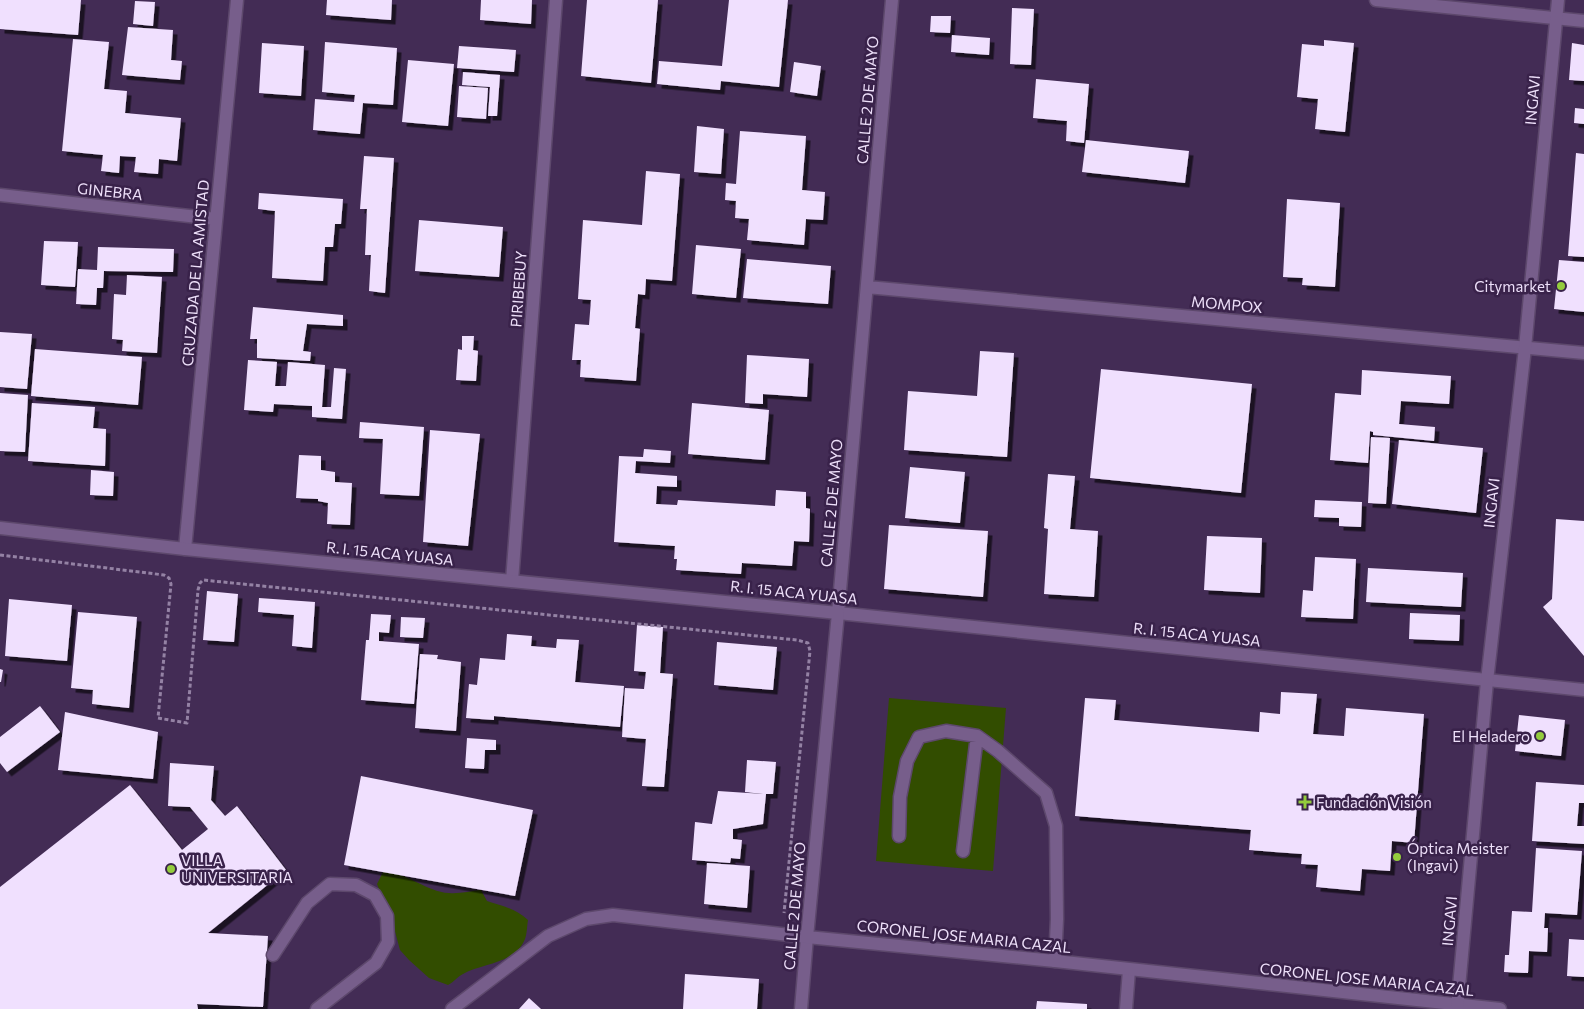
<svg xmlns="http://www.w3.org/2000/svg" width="1584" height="1009" viewBox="0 0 1584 1009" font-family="Commissioner,sans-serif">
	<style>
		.green { fill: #324d00 }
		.building { fill: #f0e0fe; filter: url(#shadow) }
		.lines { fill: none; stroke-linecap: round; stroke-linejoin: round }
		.service-casing { stroke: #5d486c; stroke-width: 15 }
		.minor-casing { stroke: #5d486c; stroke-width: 15 }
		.tertiary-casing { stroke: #5d486c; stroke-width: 15 }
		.secondary-casing { stroke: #5d486c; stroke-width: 15 }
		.path { stroke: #9482a4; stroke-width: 3; stroke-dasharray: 4 2.5; stroke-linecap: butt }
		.service { stroke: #775e8b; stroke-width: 12 }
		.minor { stroke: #775e8b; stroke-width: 12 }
		.tertiary { stroke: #775e8b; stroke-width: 12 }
		.secondary { stroke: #775e8b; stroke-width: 12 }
		.poi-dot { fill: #94cc3d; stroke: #39224a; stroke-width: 2 }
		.labels { text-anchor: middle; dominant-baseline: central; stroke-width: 5; stroke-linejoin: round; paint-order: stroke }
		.street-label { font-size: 15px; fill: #eddff9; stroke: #39224a }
		.poi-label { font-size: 15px; fill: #eddff9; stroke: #39224a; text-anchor: start }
	</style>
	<defs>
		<filter id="shadow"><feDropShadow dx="4.5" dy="4.5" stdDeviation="0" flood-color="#0009"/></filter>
	</defs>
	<rect width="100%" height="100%" fill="#432c55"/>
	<!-- green -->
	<path class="green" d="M889,698L1006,708L993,871L876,861Z
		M383,872C406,871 426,892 449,893C459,894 471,891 481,890L487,901C503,906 516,909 528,920C527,926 527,934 525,939C515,964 483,963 463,974C457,977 454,982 448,985L429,978L409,960L400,950L393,924L377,884Z"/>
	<!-- building -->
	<path class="building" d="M0,0H81L78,35L0,29Z
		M327,0H392L391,20L326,15Z
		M481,0H532L531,24L480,20Z
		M587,0H658L651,83L581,76Z
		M729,0H788L779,87L721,81L720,90L657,84L659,61L722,66Z
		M135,1L155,2L153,26L133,24Z
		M1012,8L1034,9L1031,65L1010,64Z
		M931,16H951L950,33L930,32Z
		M128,27L173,30L171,60L182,61L180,80L122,75Z
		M952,35L990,38L989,55L951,52Z
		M73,39L109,42L104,89L127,91L125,113L181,118L177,161L159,159L158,174L134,172L136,157L120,156L119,173L101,171L103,155L62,151Z
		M1324,40L1354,43L1345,132L1315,129L1318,99L1297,97L1302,44L1324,46Z
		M325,42L397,48L393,105L363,103L360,134L313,130L315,99L354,102L355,95L322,92Z
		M262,43L304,46L301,96L259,93Z
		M1572,43L1584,45V81L1569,80Z
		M459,46L516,50L514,72L457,68Z
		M408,60L454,64L448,126L402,122Z
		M794,62L821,66L817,96L790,92Z
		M463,72L500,75L497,116H488L490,87L462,85Z
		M1036,79L1089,84L1084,143L1066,141L1067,121L1033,118Z
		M459,86L488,88L486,119L457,117Z
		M1575,108L1584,109V124L1574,123Z
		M697,126L724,129L721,174L694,172Z
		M740,131L806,136L802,190L825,192L823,220L806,219L804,245L747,240L749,219L735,218L736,201L725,200L726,183L736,184Z
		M1086,140L1189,151L1185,183L1082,172Z
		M1576,153L1584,154V257L1568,256Z
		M364,156L394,158L385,293L369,291L371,255H365L367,209H360Z
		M646,171L680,174L672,281L646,279L645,295L638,294L635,328L640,329L636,381L580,377L581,360H572L575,324L589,325L591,300L578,299L583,220L642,225Z
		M259,193L343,199L341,224H335L333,247H325L323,281L272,278L275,211L258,209Z
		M1287,199L1340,203L1335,287L1302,285L1303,278L1283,277Z
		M419,220L503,227L499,277L415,271Z
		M44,241L78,242L75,287L41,285Z
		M696,245L741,249L736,298L692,294Z
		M98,247L174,249L173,272L104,271L103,288H97L96,305L76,304L78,269L97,270Z
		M747,259L831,266L828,304L743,298Z
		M1559,260L1584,262V312L1554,309Z
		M127,275L162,277L157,353L122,351L123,340L112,339L114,294L126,295Z
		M253,307L343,315V326L307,324L303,351L311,352L310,361L257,358V339H250Z
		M0,332L32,334L27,389L0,387Z
		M462,336H474L473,350L478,351L476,381L456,380L458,349L462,350Z
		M35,349L142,357L138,405L31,396Z
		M980,351L1014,353L1007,457L904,450L908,391L977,396Z
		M747,355L809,359L807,397L763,394V404L745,403Z
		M248,360L277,362L275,386H286L288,362L325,365L322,407H331L334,368L346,369L342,419L312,417V406L274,404L273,412L244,410Z
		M1101,369L1252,384L1241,493L1090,478Z
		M1362,370L1451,376L1449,404L1401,401L1399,424L1435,427L1434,441L1373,435V432L1370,431L1368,463L1330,460L1335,393L1361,395Z
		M0,393L28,395L25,452L0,451Z
		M32,403L95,407L93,428L106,429L105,466L28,461Z
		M692,403L769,410L765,460L688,454Z
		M360,422L424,427L419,496L380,494L383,439L359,438Z
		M430,430L480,434L468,546L423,542Z
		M1371,437L1390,438L1386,504L1368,503Z
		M1399,440L1483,448L1476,513L1392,504Z
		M644,449L671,451L670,463L636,461L635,473L677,476V487L657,486L656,504L677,505L678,500L775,506L776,490L806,492V508L810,509L809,542L794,541L792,566L742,563L741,574L676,570L677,559H674L675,546L614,542L619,456L643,457Z
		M299,455L321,456V470L335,472V482L352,483L350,525L327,524L328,503L318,501V499L296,498Z
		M910,467L965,472L960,523L905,518Z
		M91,470L114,472L113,496L90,495Z
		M1048,474L1075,476L1070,529L1098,531L1094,597L1044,594L1048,529L1044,528Z
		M1315,500L1362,502L1361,527L1339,526V518L1314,517Z
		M1556,519L1584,521V656L1543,607L1552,599Z
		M889,525L988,531L983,597L884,589Z
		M1207,536L1262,538L1260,593L1204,590Z
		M1315,557L1356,559L1353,619L1301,617L1303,590L1313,591Z
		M1368,568L1463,573L1461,607L1366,602Z
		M207,591L238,594L234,642L203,640Z
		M259,598L315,602L312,648L292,646L294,615L258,612Z
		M9,599L72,605L67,661L5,656Z
		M78,612L137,617L129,708L92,704L93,690L71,688Z
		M1410,613L1460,615L1459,641L1409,639Z
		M371,614L391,615L389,633L379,632V641L419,644L414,704L361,700L366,640H369Z
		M401,617L425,618L423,638L400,637Z
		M637,625L663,627L660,673L673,674L664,787L642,786L646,739L622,737L625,688L644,689L646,672L634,671Z
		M507,634L532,636L531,646L556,648L557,639L579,640L575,682L624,686L620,727L494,716V720L466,718L469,684L477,685L480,658L505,660Z
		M717,642L777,647L773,690L714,685Z
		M420,654L438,655L437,659L461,662L456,731L415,728Z
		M0,669L3,670L1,682H0Z
		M1281,692L1317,694L1313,734L1344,736L1346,708L1424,714L1414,843L1392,841L1390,871L1362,869L1360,891L1316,887L1318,865L1301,864L1302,854L1249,850L1251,830L1075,816L1085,698L1116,700L1114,720L1259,732L1260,712L1280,714Z
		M40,706L60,732L7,772L0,763V737Z
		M65,712L158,732L153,779L58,770Z
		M1519,715L1565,720L1561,756L1515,751Z
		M467,738L496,740V750H485L484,769L465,768Z
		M747,760L776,762L773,794H766L763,824L733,829V839L742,840L740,859L731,858L730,863L692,860L695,822L712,824L718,791L763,794L745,792Z
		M170,763L214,766L211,800L225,816L237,806L286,870L208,933L268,936L263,1007L197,1004L198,1009H0V887L130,785L182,850L208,829L190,807L168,806Z
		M361,776L533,810L515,896L344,865Z
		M1536,782L1584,785V803H1579L1577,826H1584V844L1532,841Z
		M1536,848L1582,851L1577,915L1545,913L1544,928H1548L1547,952L1529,951L1528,973L1504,972L1505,955H1509L1512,911L1532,912Z
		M707,863L750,866L747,908L704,904Z
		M1569,939L1584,940V977L1567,976Z
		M685,974L759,979L757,1009H683Z
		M529,998L541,1009H519Z
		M1037,1001L1087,1004V1009H1036Z"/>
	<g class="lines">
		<defs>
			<path id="service" d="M899,836L900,797L907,761L919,737L946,731L977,736L998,751L1046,793L1056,826L1057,919L1055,961
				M963,851L977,736
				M273,955L307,903L330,884L356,885L375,895L387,916L388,942L376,963L317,1009"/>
			<path id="minor" d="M892,0L838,613L1584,690
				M1376,0L1584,21
				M0,195L216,219
				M867,287L1584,353
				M185,549L237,0
				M512,581L556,0
				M801,1009L807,937
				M1126,1009L1129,970"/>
			<path id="tertiary" d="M0,528L185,549L838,613L807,937
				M452,1009L548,936L586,919L613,915L807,937L1055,961L1500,1009"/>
			<path id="secondary" d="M1457,1009L1487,681L1525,348L1558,0"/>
		</defs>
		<!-- service casing -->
		<use href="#service" class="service-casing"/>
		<!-- minor casing -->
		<use href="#minor" class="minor-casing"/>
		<!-- tertiary casing -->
		<use href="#tertiary" class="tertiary-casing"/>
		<!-- secondary casing -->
		<use href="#secondary" class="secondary-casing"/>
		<!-- path -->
		<path class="path" d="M0,555L164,575L169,578L171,584L158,718L187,723L198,590L200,583L203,580L797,640L808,643L810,651L784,913"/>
		<!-- service -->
		<use href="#service" class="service"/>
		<!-- minor -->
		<use href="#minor" class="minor"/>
		<!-- tertiary -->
		<use href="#tertiary" class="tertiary"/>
		<!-- secondary -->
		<use href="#secondary" class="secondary"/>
	</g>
	<!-- markers -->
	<g class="poi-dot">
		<circle cx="1561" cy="286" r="5"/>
		<circle cx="1540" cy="736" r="5"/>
		<path d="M1302.5 794.5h5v5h5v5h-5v5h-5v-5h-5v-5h5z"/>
		<circle cx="1397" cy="857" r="5"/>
		<circle cx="171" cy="869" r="5"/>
	</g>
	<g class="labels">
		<!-- street labels -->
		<g class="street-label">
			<text transform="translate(867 100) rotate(-85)">CALLE 2 DE MAYO</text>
			<text transform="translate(1532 100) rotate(-85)">INGAVI</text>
			<text transform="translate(110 191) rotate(6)">GINEBRA</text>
			<text transform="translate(195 273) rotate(-85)">CRUZADA DE LA AMISTAD</text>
			<text transform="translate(518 289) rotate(-86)">PIRIBEBUY</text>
			<text transform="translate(1227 304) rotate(5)">MOMPOX</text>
			<text transform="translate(831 503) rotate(-85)">CALLE 2 DE MAYO</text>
			<text transform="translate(1491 503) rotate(-84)">INGAVI</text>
			<text transform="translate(390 553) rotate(6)">R. I. 15 ACA YUASA</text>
			<text transform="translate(794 592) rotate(6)">R. I. 15 ACA YUASA</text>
			<text transform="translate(1197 634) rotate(6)">R. I. 15 ACA YUASA</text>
			<text transform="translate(794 906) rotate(-85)">CALLE 2 DE MAYO</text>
			<text transform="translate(1449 921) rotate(-85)">INGAVI</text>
			<text transform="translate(964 936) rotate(6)">CORONEL JOSE MARIA CAZAL</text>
			<text transform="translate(1367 979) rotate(6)">CORONEL JOSE MARIA CAZAL</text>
		</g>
		<!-- poi labels -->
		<g class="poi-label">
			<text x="1551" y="286" text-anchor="end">Citymarket</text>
			<text x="1530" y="736" text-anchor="end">El Heladero</text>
			<text x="1316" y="802">Fundación Visión</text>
			<text x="1407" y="848">Óptica Meister<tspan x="1407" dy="17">(Ingavi)</tspan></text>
			<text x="181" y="860">VILLA<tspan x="181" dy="17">UNIVERSITARIA</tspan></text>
		</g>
	</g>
</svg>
